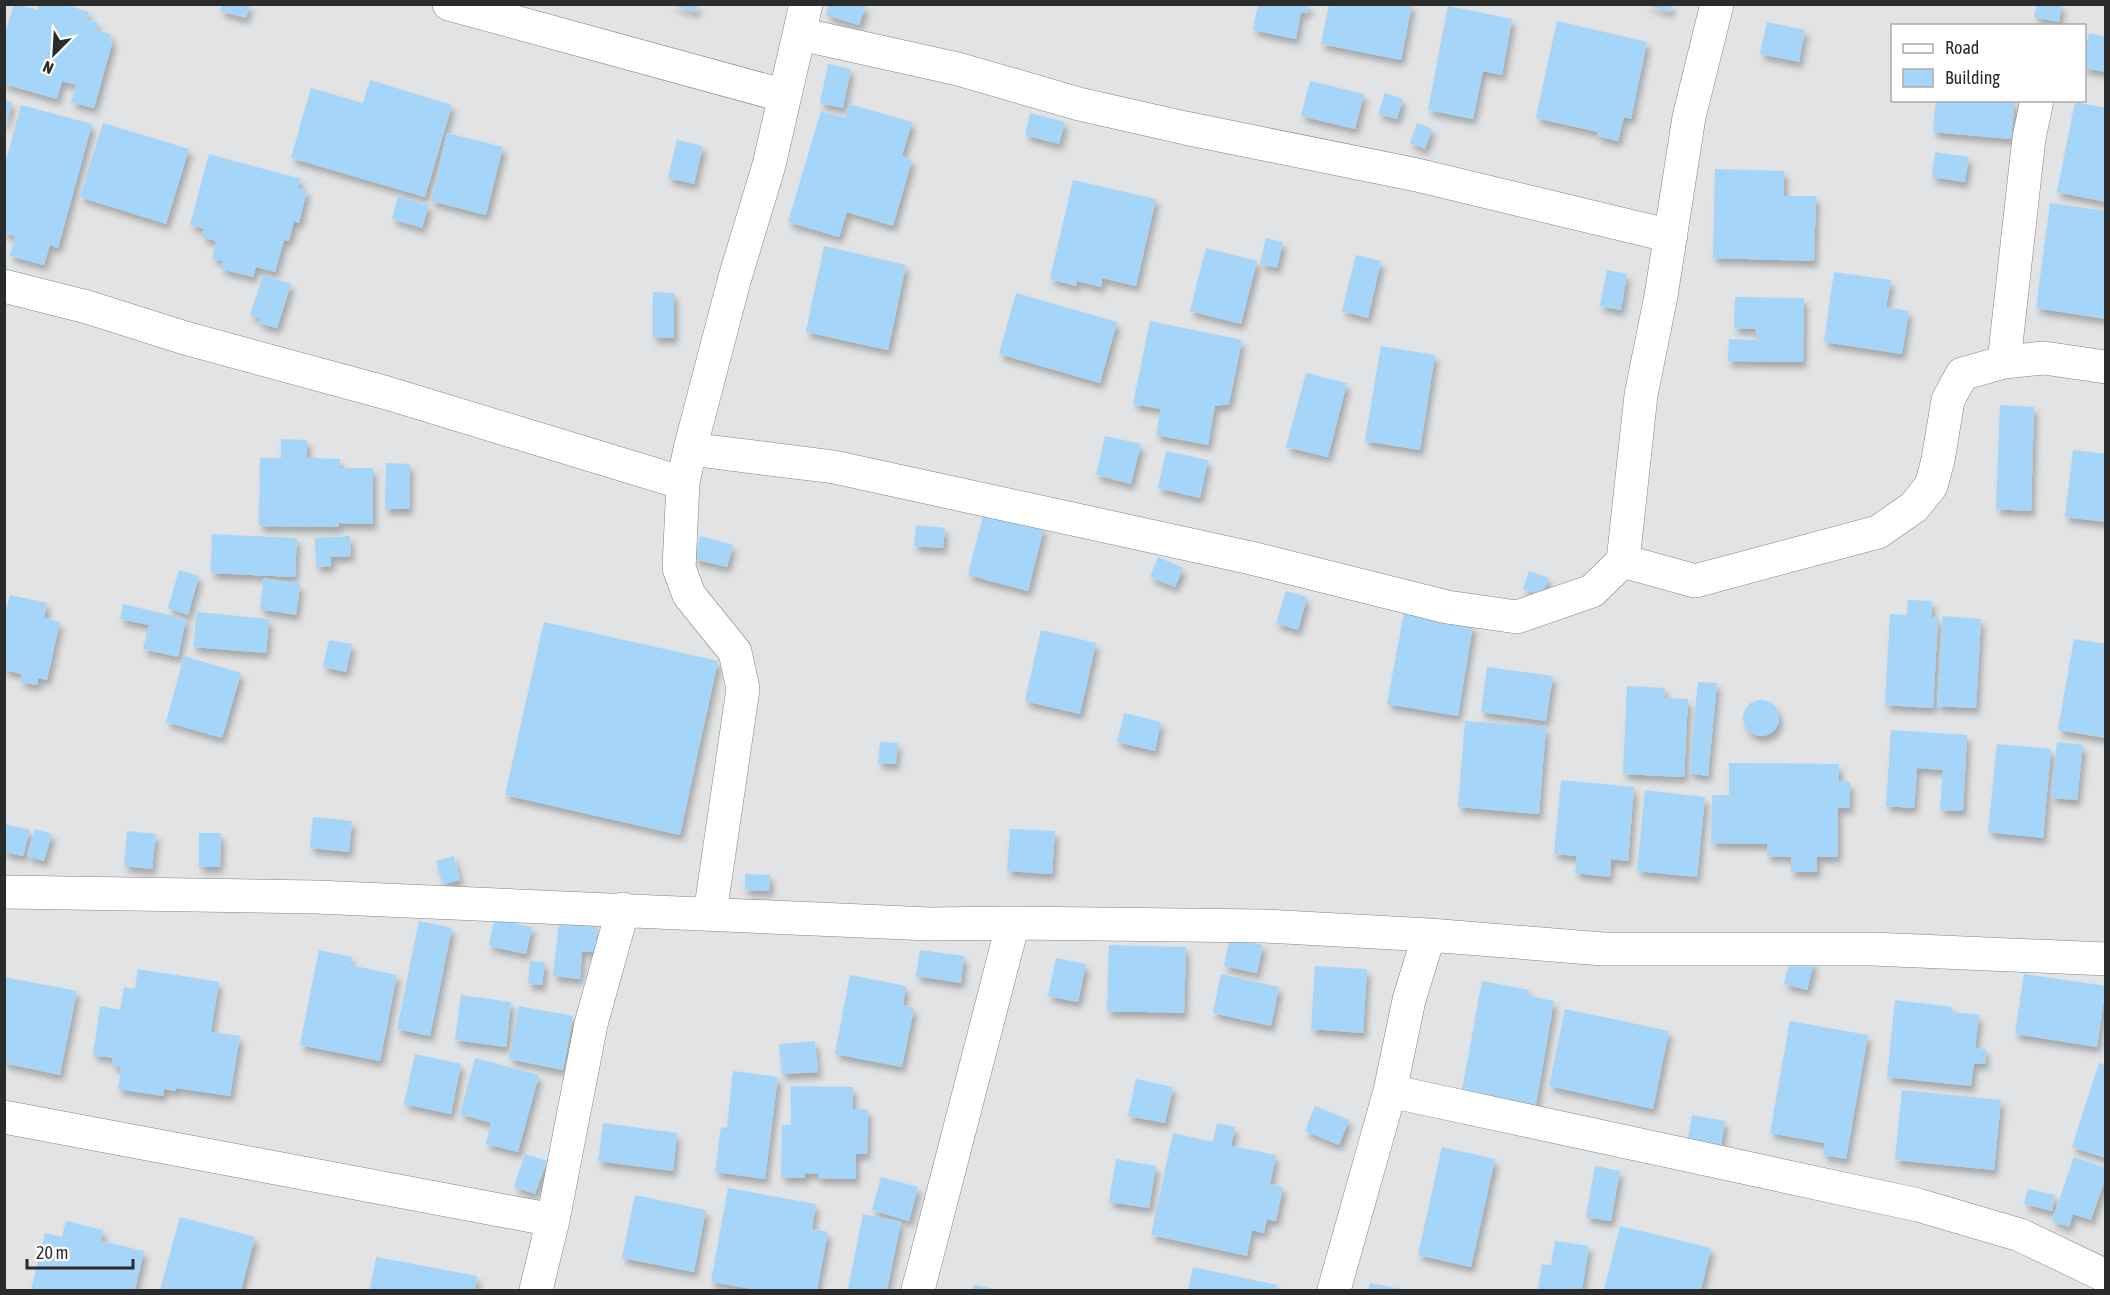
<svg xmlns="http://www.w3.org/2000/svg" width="2110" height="1295" viewBox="0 0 2110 1295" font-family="'Asap Condensed',sans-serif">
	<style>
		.building { fill: #a6d5fa; filter: url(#shadow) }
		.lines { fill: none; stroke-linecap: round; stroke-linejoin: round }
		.minor-casing { stroke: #828385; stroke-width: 34 }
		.minor { stroke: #fff; stroke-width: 33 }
	</style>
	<defs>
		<filter id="shadow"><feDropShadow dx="3.5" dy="6" stdDeviation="3" flood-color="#0004"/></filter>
	</defs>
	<rect width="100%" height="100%" fill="#e1e3e4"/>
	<!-- building -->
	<path class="building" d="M14,4L38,10L39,4H63L89,12L87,19L98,23L96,30L111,34L110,39L113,40L94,108L71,102L76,85L62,81L57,99L4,84V37Z
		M222,4H250L246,18L220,11Z
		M668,4H698L696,12Z
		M829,4L866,5L859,25L826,15Z
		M1258,4H1309L1307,13L1301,12L1296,39L1253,30Z
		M1329,4H1412L1401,60L1321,44Z
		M1644,4H1672L1670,12Z
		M2037,4H2062L2059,22L2034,17Z
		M1448,6L1512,19L1502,75L1483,71L1473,119L1428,110Z
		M1557,21L1647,42L1631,119L1624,117L1618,141L1597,136L1598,132L1536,118Z
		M1767,22L1805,30L1799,62L1760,54Z
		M2089,33L2106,37V72L2084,68V55Z
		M828,64L851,69L843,108L820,103Z
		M370,80L452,105L425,197L291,158L311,88L363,103Z
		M1310,81L1364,94L1355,129L1301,116Z
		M1385,93L1403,99L1397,119L1378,114Z
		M4,100L12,102L5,127H4Z
		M1936,100H2015L2011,139L1933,132Z
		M2075,102L2106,108V202L2057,192Z
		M849,104L912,122L902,156L912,160L893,226L847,212L839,237L788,222L821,111L845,118Z
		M21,105L92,124L58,248L50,245L44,265L10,256L15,236L4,233V168Z
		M1030,113L1065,122L1059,144L1025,135Z
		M103,123L189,149L166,224L80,197Z
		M1417,123L1432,129L1425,149L1410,143Z
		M447,133L503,147L486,215L431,201Z
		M677,140L703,146L694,184L668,178Z
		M1935,152L1969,157L1965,182L1932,177Z
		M209,154L301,179L298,188L307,190L299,223L294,221L289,241L284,240L275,272L256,267L253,277L221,269L223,261L212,258L216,241L202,237L204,229L190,225Z
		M1715,169L1784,171V196H1816L1814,261L1713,258Z
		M1073,180L1156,199L1136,286L1102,278L1101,287L1077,281L1076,286L1050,279Z
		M398,196L429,205L422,228L392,219Z
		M2050,203L2106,211V319L2036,308Z
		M1266,238L1283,242L1277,268L1260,264Z
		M824,246L906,265L888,350L806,332Z
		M1206,248L1257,261L1241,324L1190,311Z
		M1356,255L1381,261L1368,318L1342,311Z
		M1607,270L1627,274L1621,310L1600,306Z
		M1834,272L1891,280L1886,307L1909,311L1902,354L1824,342Z
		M263,275L291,284L277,328L259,323L260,318L250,315Z
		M653,292L674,293V338L653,337Z
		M1016,293L1117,322L1100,383L999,354Z
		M1735,297L1804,298L1803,362L1728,361L1729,339L1758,340L1755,329L1734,328Z
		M1150,321L1242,340L1229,404L1215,406L1208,445L1156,435L1161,409L1133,404Z
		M1381,346L1435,355L1420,450L1365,441Z
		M1306,373L1347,383L1328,457L1286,447Z
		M2000,405L2034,407L2031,511L1996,509Z
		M1105,436L1141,444L1131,484L1096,475Z
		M281,439L307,440V458L340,459V468H373V524L339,523V527L259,526L260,458H281Z
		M2073,450L2106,454V522L2065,517Z
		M1166,451L1208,460L1200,498L1158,488Z
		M386,463L410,464L409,509H385Z
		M984,512L1044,528L1028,591L968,575Z
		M916,525L945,528L943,548L914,546Z
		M212,534L297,538L295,577L211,573Z
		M350,536L351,556L331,557V566L316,567L315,538Z
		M700,536L733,545L727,567L694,559Z
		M1158,557L1183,568L1175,587L1150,577Z
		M179,570L199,576L188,615L168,608Z
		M1529,571L1549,578L1542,595L1523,589Z
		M264,578L300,584L296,615L260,609Z
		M1286,591L1307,597L1298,630L1276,623Z
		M10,595L47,603L44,618L60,622L47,680L38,678L37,685L20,682L22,674L4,670V610H6Z
		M1908,600L1932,601L1931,618L1938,617L1933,708L1885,705L1890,614L1907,615Z
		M123,604L186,619L178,657L143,649L149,625L120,619Z
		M197,612L269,619L266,653L193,647Z
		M1404,613L1473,625L1458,716L1387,704Z
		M1943,616L1981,619L1976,708L1937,706Z
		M544,622L718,661L680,835L505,795Z
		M1041,630L1096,643L1080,714L1025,701Z
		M2074,639L2106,644V738L2058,730Z
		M329,640L352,644L346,672L323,667Z
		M184,656L241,673L222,738L166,722Z
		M1487,667L1553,676L1546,721L1481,712Z
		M1698,682L1717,683L1708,776L1689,773Z
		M1627,686L1665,688L1664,698L1688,699L1684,777L1623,774Z
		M1743 718a18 18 0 1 1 36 0a18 18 0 1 1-36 0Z
		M1124,713L1161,722L1155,751L1117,742Z
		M1465,721L1546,727L1539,814L1458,807Z
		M1891,730L1967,735L1963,811L1940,810L1943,770L1917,768L1914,808L1886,806Z
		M880,742L898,743L896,764L878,763Z
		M2057,742L2083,745L2077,800L2051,798Z
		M1997,744L2051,749L2043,838L1988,832Z
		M1729,763L1839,764V781L1850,782V808H1838V857H1817V872H1791V857L1767,856V844L1711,843L1712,795H1729Z
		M1561,780L1634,787L1628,861L1611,859L1610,877L1575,873L1577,856L1554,854Z
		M1645,790L1705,797L1697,877L1637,871Z
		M313,817L352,821L349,852L310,848Z
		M4,824L30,830L23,856L4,852Z
		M35,829L52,834L44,861L27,856Z
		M1010,829L1055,831L1052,874L1007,871Z
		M127,831L156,834L152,869L124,866Z
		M199,833H221L220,867H199Z
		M454,856L460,880L443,884L436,861Z
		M745,874L770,875V891L745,890Z
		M494,919L532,927L526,954L489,946Z
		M419,921L452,928L430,1036L397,1029Z
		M559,923L598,927L595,952L582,951L580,979L553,976Z
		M1230,938L1263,945L1257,973L1224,966Z
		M1109,945L1186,947L1184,1013L1107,1011Z
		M319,950L352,957L350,965L397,975L380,1061L300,1045Z
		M920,950L964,956L961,983L916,976Z
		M1791,956L1814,962L1807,990L1784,984Z
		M1056,958L1086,964L1078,1002L1048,996Z
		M530,961L545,962L542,985L528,984Z
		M1315,966L1367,969L1363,1033L1311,1029Z
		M138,969L219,982L211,1032L240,1036L230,1096L176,1088V1091L164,1089L163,1096L118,1089L121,1067L112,1065L113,1058L93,1055L100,1006L120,1010L124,987L135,989Z
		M1221,974L1279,987L1271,1026L1213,1013Z
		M2024,974L2106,986L2097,1047L2015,1034Z
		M850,975L906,986L903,1005L914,1008L902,1067L835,1054Z
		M4,977L77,991L60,1075L4,1063Z
		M1482,981L1529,990L1528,996L1554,1001L1536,1105L1462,1091Z
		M461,995L511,1002L506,1047L455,1040Z
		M1895,1000L1952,1007L1951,1012L1979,1015L1975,1048L1986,1049L1985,1064L1974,1063L1971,1086L1887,1077Z
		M519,1006L573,1016L563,1070L509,1059Z
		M1565,1009L1669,1031L1653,1109L1549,1086Z
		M1790,1021L1868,1035L1846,1159L1823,1155L1825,1143L1770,1133Z
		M815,1041L818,1072L782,1074L779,1044Z
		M415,1054L461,1064L451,1114L404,1104Z
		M475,1058L539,1075L518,1152L486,1144L491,1123L460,1114Z
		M2099,1063L2106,1065V1158L2072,1147Z
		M733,1071L778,1077L765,1179L715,1172L721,1127L727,1128Z
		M1136,1079L1173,1087L1165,1123L1128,1116Z
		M791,1086L853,1087V1109H868L867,1154H856V1179L818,1178V1174L805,1173V1178L781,1177L782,1125H791Z
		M1902,1090L2001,1100L1994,1170L1895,1160Z
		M1315,1106L1349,1120L1339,1145L1305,1131Z
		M1692,1115L1725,1121L1721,1145L1688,1138Z
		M603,1123L677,1133L673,1171L598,1161Z
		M1217,1123L1235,1127L1231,1146L1276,1155L1270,1184L1283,1187L1276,1221L1267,1219L1264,1233L1252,1230L1247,1256L1151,1235L1173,1133L1213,1142Z
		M1442,1147L1495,1159L1471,1267L1418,1255Z
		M525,1154L547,1161L535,1194L514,1187Z
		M2074,1157L2106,1168V1177L2091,1220L2073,1214L2069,1227L2052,1221Z
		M1116,1159L1156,1166L1149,1208L1109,1202Z
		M1595,1166L1620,1171L1611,1221L1586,1217Z
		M881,1177L918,1187L909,1221L872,1210Z
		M728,1188L816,1204L812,1229L828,1232L817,1290H758L711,1282Z
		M2028,1189L2055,1195L2052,1211L2024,1204Z
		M635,1195L706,1210L694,1272L622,1258Z
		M863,1214L901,1222L887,1290H848Z
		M180,1217L255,1237L241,1290H160Z
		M66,1221L103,1230L101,1241L144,1251L135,1290H31L45,1233L62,1237Z
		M1620,1226L1711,1248L1701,1290H1604Z
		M1555,1241L1589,1246L1582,1290H1538L1542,1264L1551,1265Z
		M376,1257L477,1276L475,1290H370Z
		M1193,1267L1277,1285L1275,1290H1188Z
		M1370,1283L1401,1289V1290H1368Z
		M974,1285L994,1289V1290H973Z"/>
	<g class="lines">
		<defs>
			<path id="minor" d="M449,4L785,96
				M800,34L958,69L1079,104L1185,128L1417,175L1671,236
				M4,286L87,307L185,338L387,393L683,483
				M2004,362L2029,138L2037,100
				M690,449L834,467L1251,558L1447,607L1517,617L1592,591L1623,561L1641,395L1661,296L1689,117L1717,4
				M1623,561L1695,581L1878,532L1914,507L1931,486L1938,460L1948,400L1962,374L2004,362L2044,358L2106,367
				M4,892L316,897L930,924L1013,923L1264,926L1429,935L1603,949H1872L2106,959
				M710,914L743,689L735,652L689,595L679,568L683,483L690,449L734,281L769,165L806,4
				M1390,1091L1918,1205L2020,1235L2106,1276
				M4,1117L553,1220
				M536,1290L553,1220L591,1024L623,909
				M918,1290L1013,923
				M1334,1290L1390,1091L1409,1000L1429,935"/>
		</defs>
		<!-- minor casing -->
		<use href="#minor" class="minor-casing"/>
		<!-- minor -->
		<use href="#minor" class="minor"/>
	</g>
	<!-- border -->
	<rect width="2110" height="1295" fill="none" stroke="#2a2b2b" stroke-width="12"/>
	<!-- legend -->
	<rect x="1891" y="24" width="195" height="78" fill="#ffffff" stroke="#aaaaaa" stroke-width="1.5"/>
	<rect x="1903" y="44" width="30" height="9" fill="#ffffff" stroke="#aaaaaa" stroke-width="1.5"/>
	<text x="1945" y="54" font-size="18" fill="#2a2b2b">Road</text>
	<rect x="1903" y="69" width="30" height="18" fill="#a6d5fa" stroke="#aaaaaa" stroke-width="1.5"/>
	<text x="1945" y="84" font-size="18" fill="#2a2b2b">Building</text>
	<!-- north arrow -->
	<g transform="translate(54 54) rotate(204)" stroke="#ffffff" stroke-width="4.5" paint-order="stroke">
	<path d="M0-4.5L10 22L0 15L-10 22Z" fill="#2a2b2b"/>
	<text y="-9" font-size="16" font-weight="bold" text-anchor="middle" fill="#2a2b2b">N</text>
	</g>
	<!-- scale -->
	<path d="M27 1259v9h106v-9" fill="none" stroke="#2a2b2b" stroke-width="3"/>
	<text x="36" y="1259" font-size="18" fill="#2a2b2b" stroke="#ffffff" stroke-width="4.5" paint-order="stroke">20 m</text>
</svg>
